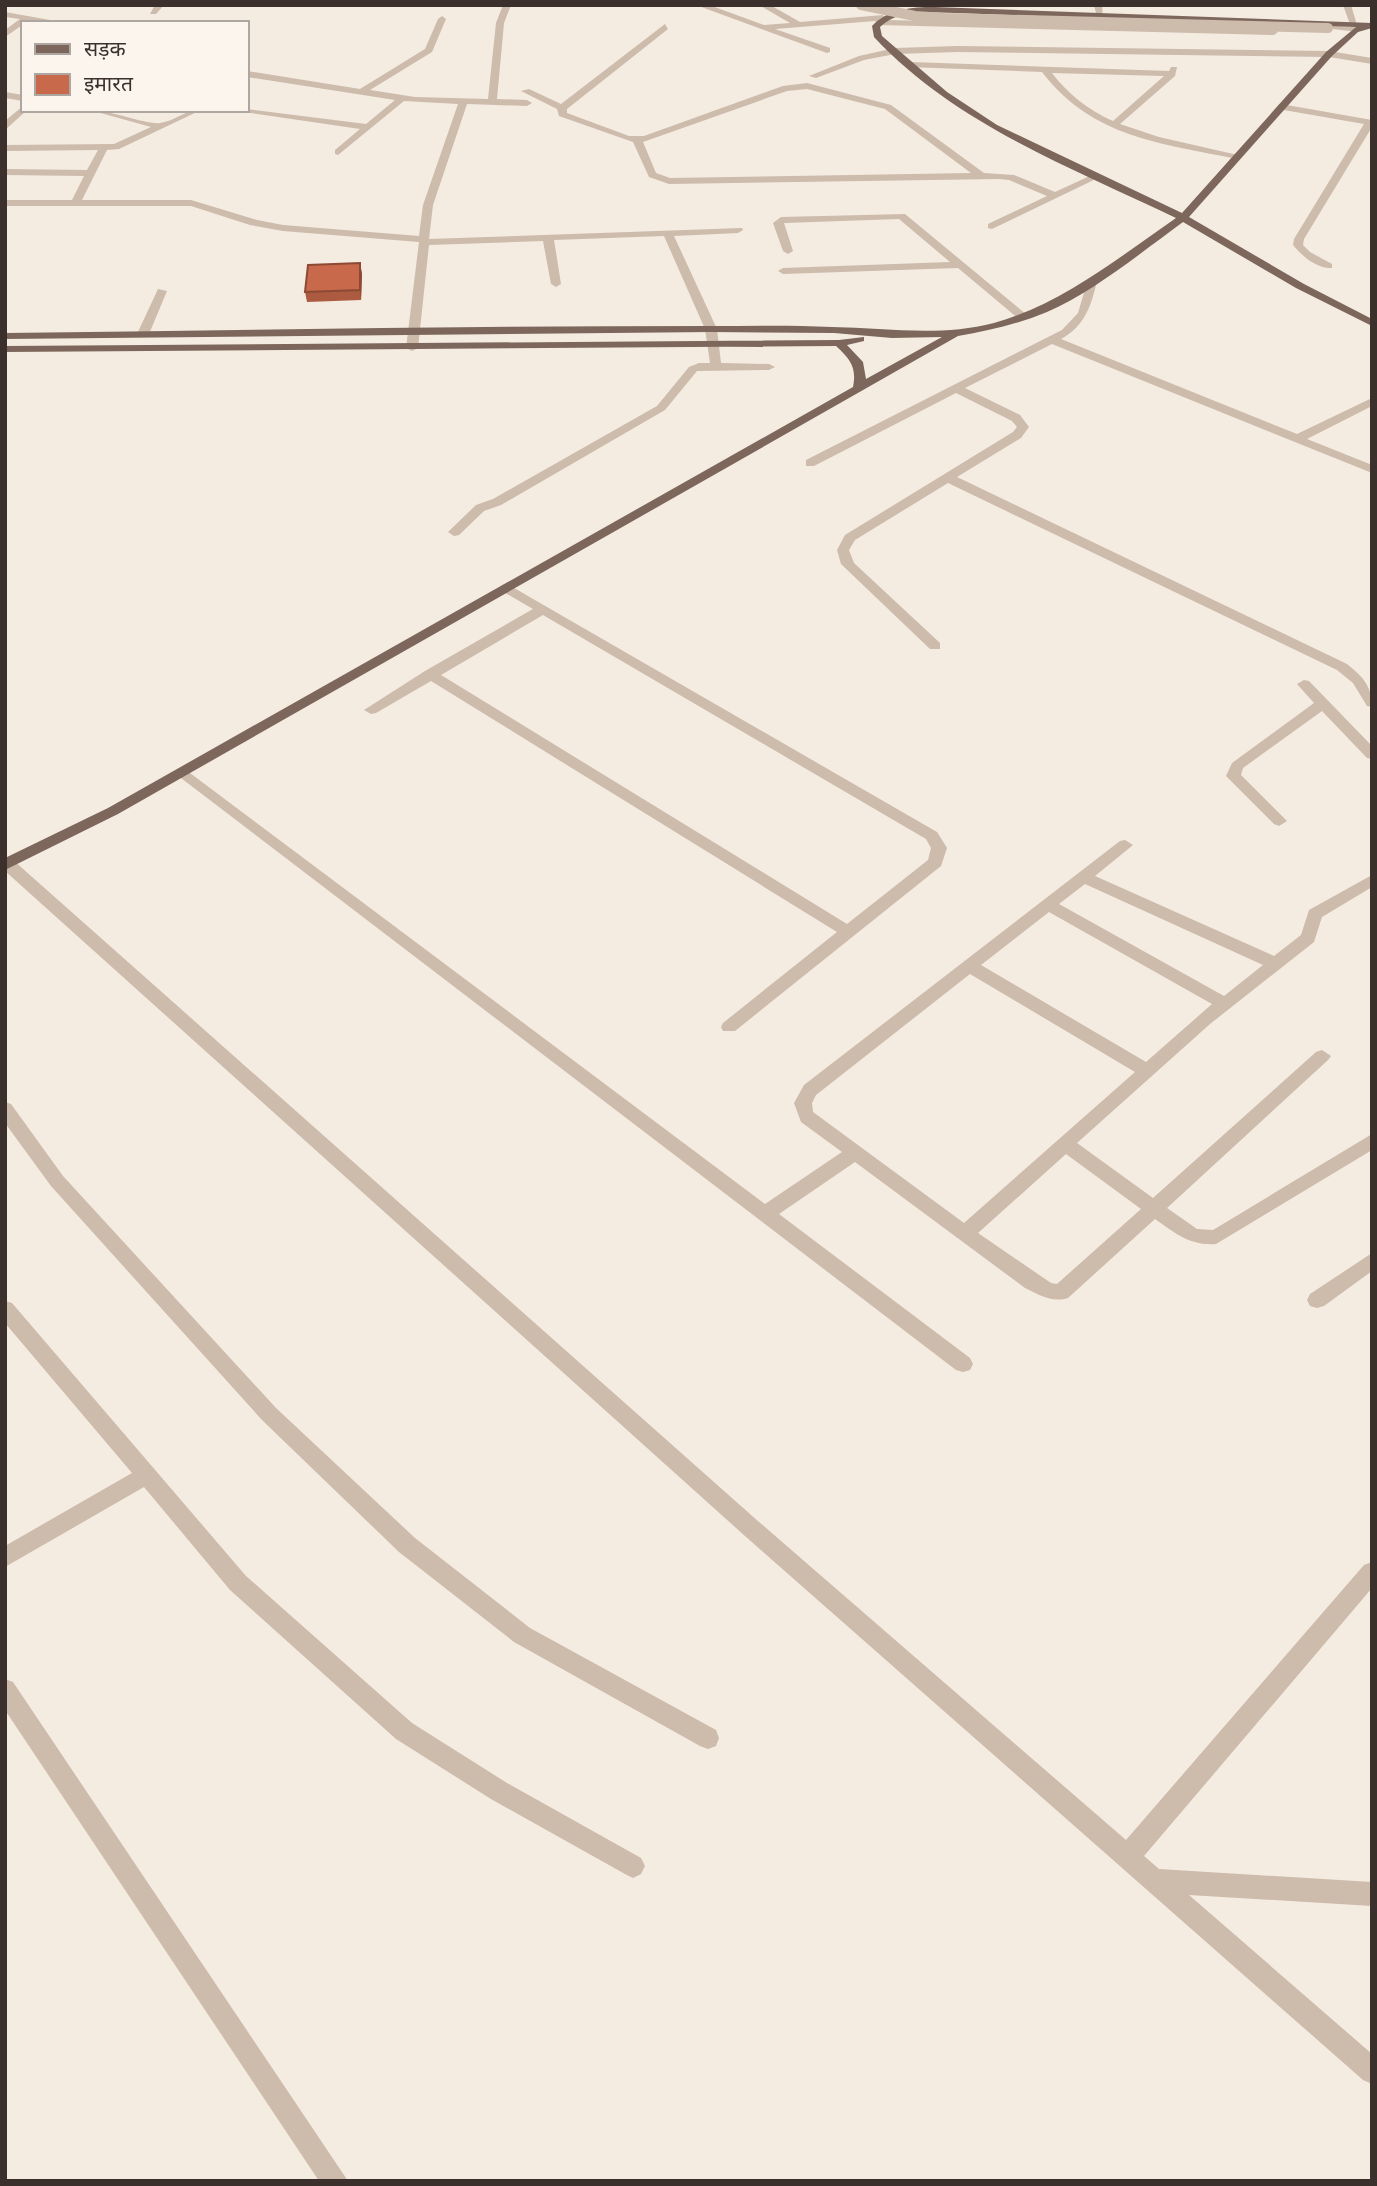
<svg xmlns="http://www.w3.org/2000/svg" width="1377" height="2186" viewBox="0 0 1377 2186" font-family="Karla,'Noto Sans Devanagari',sans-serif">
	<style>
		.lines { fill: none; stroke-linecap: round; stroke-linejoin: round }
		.minor { fill: #cdbbac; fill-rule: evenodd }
		.major { fill: #7d675c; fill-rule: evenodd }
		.minor-bridge { stroke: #cdbbac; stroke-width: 10 }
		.wall { fill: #ac5a40 }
		.shaded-wall { fill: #8c4a34 }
		.building { fill: #c8694b; stroke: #8c4a34; stroke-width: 2 }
	</style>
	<rect width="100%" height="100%" fill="#f4ebe1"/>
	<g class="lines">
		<!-- minor -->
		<path class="minor" d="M155,5H164L156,14H150Z
			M503,5H511L504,23L497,99L527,100L532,103L527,106L467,104L433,205L429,239L742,228L743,230L738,233L674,236L717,329L721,363L769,364L775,367L769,370L697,371L665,410L501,505L484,511L459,535L454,536L448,532L476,505L493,499L657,406L689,367L699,363H710L705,329L664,236L554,240L561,284L556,287L551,284L543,241L429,245L418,348L412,351L406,348L419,242L283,231L250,225L191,206H5V200H72L84,176L5,175V169L87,170L98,150L5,151V145L114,144L151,127L90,110C110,110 147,125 160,123C175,121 185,110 201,110L119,149L107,150L82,200H191L257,220L283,225L419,236L423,205L458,104L404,101L338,155L335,154V150L360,129L231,110L247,109L366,124L395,100L247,77V71L360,89L425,49L438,19L442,16L446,19L432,52L370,90L415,97L488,99L496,23Z
			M696,5H709L764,25L790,23L759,5H770L800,22L883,15L886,20L1274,29L1278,32L1274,35L879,25L875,21L775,29L830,48V52L827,53Z
			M1094,5H1102L1103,17H1097Z
			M1343,5H1351L1357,25L1354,27L1358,28V32L1324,28L1328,25L1351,27Z
			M5,12L50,20L54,23L28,21L5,37V30L20,19L5,17Z
			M665,24L668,29L567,109V113L629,136H644L783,86L807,83L891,105L984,173L1014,175L1055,192L1094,174L1102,176L992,229L988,228V224L1047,196L1009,180L999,179L669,184L649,177L633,142L559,116L557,109L521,91L529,89L561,104ZM807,89L885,109L971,173L670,178L656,173L643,142L787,91Z
			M957,46L1329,51L1372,58V64L1329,57L957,52L895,54L864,60L816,78L809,76L859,56L895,48Z
			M911,62L1169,71L1171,67H1177L1175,76L1120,124L1159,137L1242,156L1237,159C1160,143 1093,138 1042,72L908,67V63ZM1052,73L1164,76L1113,121C1088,110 1068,94 1052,73Z
			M5,92L23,95V101L5,98Z
			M1281,104L1372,120V127L1304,239L1303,245L1310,252L1332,264V268C1317,269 1302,256 1293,245L1294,239L1364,124L1278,109V105Z
			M23,106V110L26,111L5,130V121Z
			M905,214L1027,315V319H1019L958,268L783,274L778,271L783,268L950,262L899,219L784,223L793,251L788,254L783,251L773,223L781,217Z
			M1088,279L1097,281C1091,306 1085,326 1061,339L1297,434L1372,398V406L1307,439L1372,465V473L1052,344L965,388L1020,415L1029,427L1021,438L957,477L1347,664C1363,677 1372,686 1372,707L1367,706L1353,683L1337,670L948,483L855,540L849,550L854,563L940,643V649H930L841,564L837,550L845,535L1013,432L1017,427L1012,421L956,393L814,466H806V460L1062,330L1078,313Z
			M158,289L167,291L149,334L139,336L137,334Z
			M507,584L937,832L947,848L941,866L735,1031H723L721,1027L723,1023L837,932L431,681L376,713L371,714L364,710L425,671L533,609L502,591V585ZM543,615L926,839L931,848L928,860L847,924L441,675Z
			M1304,680L1309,681L1372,746V759L1367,758L1322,711L1243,768L1241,775L1287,821L1279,826L1274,824L1226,776L1232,763L1314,703L1297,684Z
			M182,767L765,1204L842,1152L801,1122L794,1103L804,1085L1120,841L1125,840L1133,845L1095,876L1274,956L1301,935L1309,910L1372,875V887L1322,917L1314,942L1210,1024L1077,1143L1153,1198L1316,1052L1322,1050L1331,1056L1328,1060L1167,1208L1197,1229L1213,1230L1372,1134V1150L1216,1244C1190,1246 1175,1233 1155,1219L1068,1298C1052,1303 1039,1295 1025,1288L855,1162L779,1214L970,1358L973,1364L970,1370L963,1372L956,1370L177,775L175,772L177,769ZM1085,884L1263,965L1224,996L1059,904ZM1049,912L1212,1004L1146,1062L981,965ZM970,974L1135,1072L964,1223L813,1112L812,1103L816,1095ZM1066,1154L1141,1209L1057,1284L1051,1283L978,1233Z
			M5,859L13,860L759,1522L1126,1840L1364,1565L1372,1562V1588L1144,1856L1159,1869L1372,1882V1906L1189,1895L1372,2054V2084L1363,2080L745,1536L5,871Z
			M5,1102L11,1104L63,1176L276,1408L415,1538L530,1628L716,1730L719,1738L716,1746L708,1749L700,1746L514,1642L399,1552L262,1420L51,1186L5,1123Z
			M1372,1253V1271L1324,1306L1317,1308L1310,1306L1307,1300L1310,1294Z
			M5,1301L12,1303L246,1576L412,1723L507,1783L641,1858L645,1866L641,1874L633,1878L625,1874L491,1799L396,1739L230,1590L144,1487L5,1567V1546L132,1473L5,1323Z
			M5,1679L13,1682L348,2181H319L5,1710Z"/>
		<!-- major -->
		<path class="major" d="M934,7L1372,23V28L1358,32L1332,56L1189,217L1304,284L1372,319V326L1296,288L1183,222C1143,251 1092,293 1047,312C1018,324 988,331 958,336L118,814L5,870V858L108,808L853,387C857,367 850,359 836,346L5,352V346L839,340L864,337V341L847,345L863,362L866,379L942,337L892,338L834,333L711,332L5,339V333C240,330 476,326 711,326C751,326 792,325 832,327C886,328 940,337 994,323C1062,304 1118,258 1176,218C1070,167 955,124 874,37L872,26C888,9 912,7 934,7ZM923,12L955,13L1356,27L1326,52L1182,213L997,125L947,92L882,36L880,27C893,15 907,13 923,12Z"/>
		<!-- minor-bridge -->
		<path class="minor-bridge" d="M861,5L915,16L945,18L1328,28"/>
	</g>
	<!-- wall -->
	<path class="wall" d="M362,273L361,300L307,302L305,292Z"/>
	<!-- shaded-wall -->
	<path class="shaded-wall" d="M360,263L362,273L361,300L360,290Z"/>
	<!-- building -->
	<path class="building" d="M360,263V290L305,292L308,265Z"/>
	<!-- border -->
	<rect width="1377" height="2186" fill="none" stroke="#3b302b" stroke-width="14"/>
	<!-- legend -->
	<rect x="21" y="21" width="228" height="91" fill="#fbf5ee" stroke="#aea6a0" stroke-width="2"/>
	<rect x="35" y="44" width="35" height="10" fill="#7d675c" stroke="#aea6a0" stroke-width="2"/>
	<text x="84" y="56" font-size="21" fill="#3b302b">सड़क</text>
	<rect x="35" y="74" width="35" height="21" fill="#c8694b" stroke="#aea6a0" stroke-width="2"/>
	<text x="84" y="91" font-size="21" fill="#3b302b">इमारत</text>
</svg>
